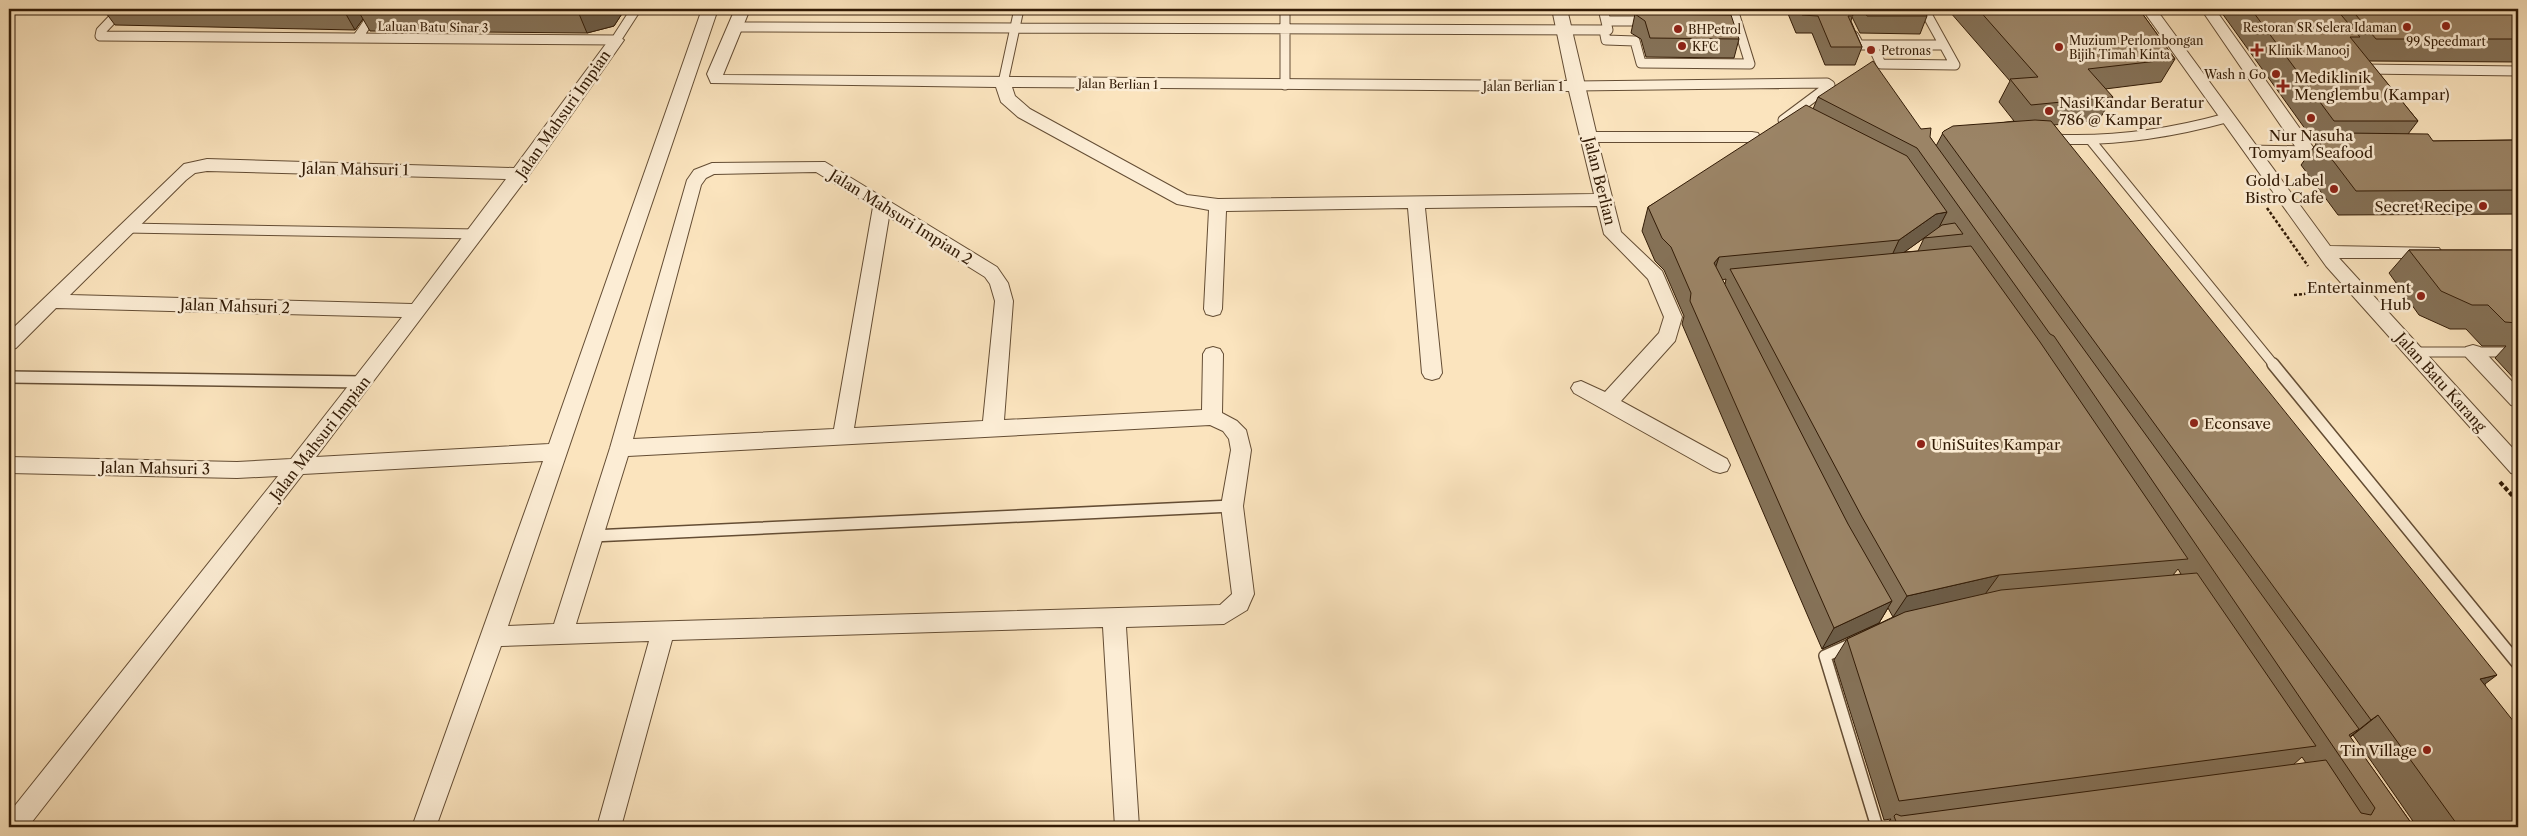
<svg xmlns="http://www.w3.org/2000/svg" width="2527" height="836" viewBox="0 0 2527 836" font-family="'Libre Caslon Text',serif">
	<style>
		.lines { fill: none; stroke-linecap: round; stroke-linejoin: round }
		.lane-far1-casing { stroke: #644d34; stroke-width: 11 }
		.lane-casing { stroke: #644d34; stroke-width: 14 }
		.street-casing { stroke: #644d34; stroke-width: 2 }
		.path-far1 { stroke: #321b06; stroke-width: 2.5; stroke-dasharray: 3 2; stroke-linecap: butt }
		.path { stroke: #321b06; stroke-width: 4; stroke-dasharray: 4.5 2.5; stroke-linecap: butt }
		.lane-far1 { stroke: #fcedd5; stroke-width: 9 }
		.lane { stroke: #fcedd5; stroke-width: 11 }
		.street { fill: #fcedd5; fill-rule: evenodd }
		.wall { fill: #857258; stroke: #321b06; fill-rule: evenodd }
		.shaded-wall { fill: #6c5c47; stroke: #321b06 }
		.building { fill: #9b8466; stroke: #321b06 }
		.poi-dot { fill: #8f2418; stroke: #fcedd5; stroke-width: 2 }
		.labels { text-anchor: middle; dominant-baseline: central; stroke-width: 5; stroke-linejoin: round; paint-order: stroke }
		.far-street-label { font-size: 12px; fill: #321b06; stroke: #fcedd5 }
		.far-poi-label { font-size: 12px; fill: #321b06; stroke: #fcedd5; text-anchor: start }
		.poi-label { font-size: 15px; fill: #321b06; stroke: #fcedd5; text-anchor: start }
		.street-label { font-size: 15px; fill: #321b06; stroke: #fcedd5 }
	</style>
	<rect width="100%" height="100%" fill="#fbe4be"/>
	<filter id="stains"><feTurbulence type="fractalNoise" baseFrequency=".004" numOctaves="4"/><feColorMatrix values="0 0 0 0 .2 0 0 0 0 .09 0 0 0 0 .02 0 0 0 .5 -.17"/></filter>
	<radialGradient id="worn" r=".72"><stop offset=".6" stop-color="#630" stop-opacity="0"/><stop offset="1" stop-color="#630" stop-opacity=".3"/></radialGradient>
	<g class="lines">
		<defs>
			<path id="lane-far1" d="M122,9L101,31L100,36L616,40L636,9
				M1285,9V85
				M1606,21H1647
				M1731,22H1737L1733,9
				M734,27L1608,30L1603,9
				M1604,30L1606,40L1635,41L1641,63L1750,64L1737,22
				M1854,36L1859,45H1943
				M358,37L377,9
				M1872,45L1881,64L1955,65L1924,9
				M2364,69L2518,71
				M1003,83L1019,9
				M1576,86L1827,83L1830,85L1783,120
				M2053,139C2113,142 2168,134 2226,118
				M2092,142L2274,365
				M2249,150L2311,151
				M126,228L477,234
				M2414,352H2518"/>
			<path id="lane" d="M2273,364L2518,664
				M9,377L363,382
				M592,536L1232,506
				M1852,644L1825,656L1877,827"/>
			<path id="street" d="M702,9H718L508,626L554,624L610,448L687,180L694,170L712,163L825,162L997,267L1008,283L1013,301L1004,420L1202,410L1203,354L1206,349L1213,347L1220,349L1223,354L1222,413L1237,421L1246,430L1251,450L1243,506L1254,594L1250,603L1247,610L1224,624L1126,627L1139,827H1115L1103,627L672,640L621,827H597L649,641L501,646L436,827H412L543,461L303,474L28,827H9V813L278,476L237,478L9,473V457L237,462L291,459L402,317L56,308L16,348L9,350V332L184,164L207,159L514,168L611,37L616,35L624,40L527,178L316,457L549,444ZM207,171L506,179L412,304L70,295L186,180L195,173ZM816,172L873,207L834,429L633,439L701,185L706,178L714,174ZM889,217L985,277L990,284L995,301L983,421L854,428ZM1210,425L1223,431L1229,439L1231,450L1221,506L1232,594L1220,605L576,624L628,456Z
				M735,9H750L723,75L1567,81L1552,9H1567L1596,132H1752L1758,133L1760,137L1758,141L1752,142H1598L1621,232L1662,271L1682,317L1675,341L1621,401L1727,459L1730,465L1727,471L1720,473L1713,471L1574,393L1571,388L1574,383L1581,381L1605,392L1659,333L1664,317L1648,279L1604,234L1597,206L1425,208L1442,373L1439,378L1432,380L1425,378L1422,373L1408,208L1226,211L1222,309L1220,314L1213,316L1206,314L1204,309L1209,210L1177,204L1018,117L1001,102L996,87L711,83L707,74ZM1012,87L1569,91L1594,194L1218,199L1187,195L1030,109L1015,96Z
				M2142,9H2156L2330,246L2439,248L2442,252L2439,256L2433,258H2339L2518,454V475L2511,473L2326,266Z
				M2201,9H2215L2313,147L2315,151L2313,155H2301Z
				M2473,345L2480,347L2518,388V407L2511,405L2466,357L2463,352L2466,347Z"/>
		</defs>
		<!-- lane-far1 casing -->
		<use href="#lane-far1" class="lane-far1-casing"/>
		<!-- lane casing -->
		<use href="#lane" class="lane-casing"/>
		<!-- street casing -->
		<use href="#street" class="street-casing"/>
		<!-- path-far1 -->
		<path class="path-far1" d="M2267,208L2308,266
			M2294,295L2331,291"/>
		<!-- path -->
		<path class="path" d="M2500,482L2518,502"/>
		<!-- lane-far1 -->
		<use href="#lane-far1" class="lane-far1"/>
		<!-- lane -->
		<use href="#lane" class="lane"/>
		<!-- street -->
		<use href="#street" class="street"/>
	</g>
	<!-- wall -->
	<path class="wall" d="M103,9H625L614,26L587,33L370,31L363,19L355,30L115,25Z
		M1786,9H1923L1927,16L1920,34L1860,33L1852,17L1851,21L1862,47L1855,65H1825L1812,33H1796Z
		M1949,9H2139L2175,59L2161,82L2105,89L2113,97L2099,120L2054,125L2485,684L2518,827H2417L2353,735L2350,737L2414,827H1884L1891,819L1884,820L1834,660L1847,639L1893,617L1888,608L1879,623L1822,649L1682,324L1684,316L1664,270L1655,261L1642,231L1648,207L1813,109L1818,97L1921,129L1930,137L1936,146L1944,131L2014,121L1999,102L2010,81L1950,12ZM1924,238L1918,251L1904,252ZM1726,279L1725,284L1722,280ZM2178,569L2181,574L2173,575ZM2302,757L2306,763L2293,765Z
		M2219,9H2518V62L2369,61L2418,121L2408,134L2433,141L2518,140V214L2338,215L2301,165L2316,144Z
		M1635,14L1739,39L1734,58L1646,57L1641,39L1631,33Z
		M2409,250H2518V383L2495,358L2506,346H2482L2466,329H2450L2419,315L2389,273Z"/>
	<!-- shaded-wall -->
	<path class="shaded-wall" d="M343,9H357L363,19L355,30Z
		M577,9H625L614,26L587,33Z
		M1947,212L1935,235L1924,238L1888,264L1899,240L1936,214Z
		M1719,257L1711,281L1714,263Z
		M1999,575L1983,597L1893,617L1907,596Z
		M1892,601L1879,623L1822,649L1834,628Z
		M2497,675L2469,696L2480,679Z
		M2378,715L2353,735L2346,740L2371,720Z"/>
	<!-- building -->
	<path class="building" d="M1799,9H1849L1853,16H1848L1862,47H1831L1818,16L1802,15Z
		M1863,9H1923L1927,16H1867Z
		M1978,9H2139L2175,59L2088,69L2113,97L2031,105L2010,79L2038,77Z
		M2251,9H2336L2360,37H2350L2418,121H2334Z
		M2351,9H2518V39H2376Z
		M1635,14L1731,15L1739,39L1650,38L1645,21Z
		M1873,61L1921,129L1931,128L1930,137L2359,729L2349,735L2414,827H1898L1894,816L1896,814L1901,816L2326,760L2361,813L2371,815L2375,808L2054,336L2050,334L1917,148L1818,97Z
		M1806,105L1907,156L1947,212L1936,214L1899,240L1719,257L1714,263L1848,524L1892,601L1834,628L1690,301L1691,293L1671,247L1662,238L1648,207Z
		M2035,120L2051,121L2497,675L2480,679L2518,727V827H2459L2378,715L2371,720L1942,133L1944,131L1953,126Z
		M2343,133L2428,134L2433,141L2518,140V190L2356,191L2318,141H2349Z
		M1955,223L1963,234L1924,238L1942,225Z
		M1971,246L2040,342L2188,559L1999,575L1907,596L1862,517L1730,269Z
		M2409,250H2518V323L2505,322L2488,305H2472L2441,291Z
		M2197,573L2316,746L1899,801L1847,639L1905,612L2001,590Z"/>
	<!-- markers -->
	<g class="poi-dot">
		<circle cx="2446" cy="26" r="5"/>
		<circle cx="2407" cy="27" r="5"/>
		<circle cx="1678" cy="29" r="5"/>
		<circle cx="1682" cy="46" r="5"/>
		<circle cx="2059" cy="47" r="5"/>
		<circle cx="1871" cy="50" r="5"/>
		<path d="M2254.5 42.5h5v5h5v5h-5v5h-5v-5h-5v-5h5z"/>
		<circle cx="2276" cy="74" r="5"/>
		<path d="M2280.5 78.5h5v5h5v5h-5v5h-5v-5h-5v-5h5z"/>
		<circle cx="2049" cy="111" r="5"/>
		<circle cx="2311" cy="118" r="5"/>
		<circle cx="2334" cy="189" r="5"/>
		<circle cx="2483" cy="206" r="5"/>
		<circle cx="2421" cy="296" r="5"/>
		<circle cx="2194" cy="423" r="5"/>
		<circle cx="1921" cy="444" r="5"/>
		<circle cx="2427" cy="750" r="5"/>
	</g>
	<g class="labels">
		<!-- far-street labels -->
		<g class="far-street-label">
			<text transform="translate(433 27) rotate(1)">Laluan Batu Sinar 3</text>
			<text transform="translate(1118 84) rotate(1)">Jalan Berlian 1</text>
			<text x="1523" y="86">Jalan Berlian 1</text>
		</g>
		<!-- far-poi labels -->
		<g class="far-poi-label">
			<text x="2397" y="27" text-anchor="end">Restoran SR Selera Idaman</text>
			<text x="1688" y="29">BHPetrol</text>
			<text x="2069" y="40">Muzium Perlombongan<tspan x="2069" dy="14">Bijih Timah Kinta</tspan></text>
			<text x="2446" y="41" text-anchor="middle">99 Speedmart</text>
			<text x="1692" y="46">KFC</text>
			<text x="1881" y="50">Petronas</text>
			<text x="2268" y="50">Klinik Manooj</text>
			<text x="2266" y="74" text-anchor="end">Wash n Go</text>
		</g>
		<!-- poi labels -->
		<g class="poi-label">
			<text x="2294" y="77">Mediklinik<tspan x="2294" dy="17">Menglembu (Kampar)</tspan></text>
			<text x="2059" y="102">Nasi Kandar Beratur<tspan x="2059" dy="17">786 @ Kampar</tspan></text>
			<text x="2311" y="135" text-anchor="middle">Nur Nasuha<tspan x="2311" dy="17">Tomyam Seafood</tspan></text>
			<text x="2324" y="180" text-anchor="end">Gold Label<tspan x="2324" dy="17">Bistro Cafe</tspan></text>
			<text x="2473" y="206" text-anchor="end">Secret Recipe</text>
			<text x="2411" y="287" text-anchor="end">Entertainment<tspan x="2411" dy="17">Hub</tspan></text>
			<text x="2204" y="423">Econsave</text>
			<text x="1931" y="444">UniSuites Kampar</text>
			<text x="2417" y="750" text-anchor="end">Tin Village</text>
		</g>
		<!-- street labels -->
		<g class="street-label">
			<text transform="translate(563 114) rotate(-55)">Jalan Mahsuri Impian</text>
			<text transform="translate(355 169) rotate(1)">Jalan Mahsuri 1</text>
			<text transform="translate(1600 181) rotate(76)">Jalan Berlian</text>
			<text transform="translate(901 217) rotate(32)">Jalan Mahsuri Impian 2</text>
			<text transform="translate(235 306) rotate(2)">Jalan Mahsuri 2</text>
			<text transform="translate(2441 382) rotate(48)">Jalan Batu Karang</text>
			<text transform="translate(320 438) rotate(-52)">Jalan Mahsuri Impian</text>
			<text transform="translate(155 468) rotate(1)">Jalan Mahsuri 3</text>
		</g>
	</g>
	<!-- margin -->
	<rect width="2527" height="836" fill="none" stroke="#fbe4be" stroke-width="30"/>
	<rect x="10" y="10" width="2507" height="816" fill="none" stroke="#321b06" stroke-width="2.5"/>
	<rect x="15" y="15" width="2497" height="806" fill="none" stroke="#321b06"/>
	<rect width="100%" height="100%" filter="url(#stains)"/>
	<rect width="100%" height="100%" fill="url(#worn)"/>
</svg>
